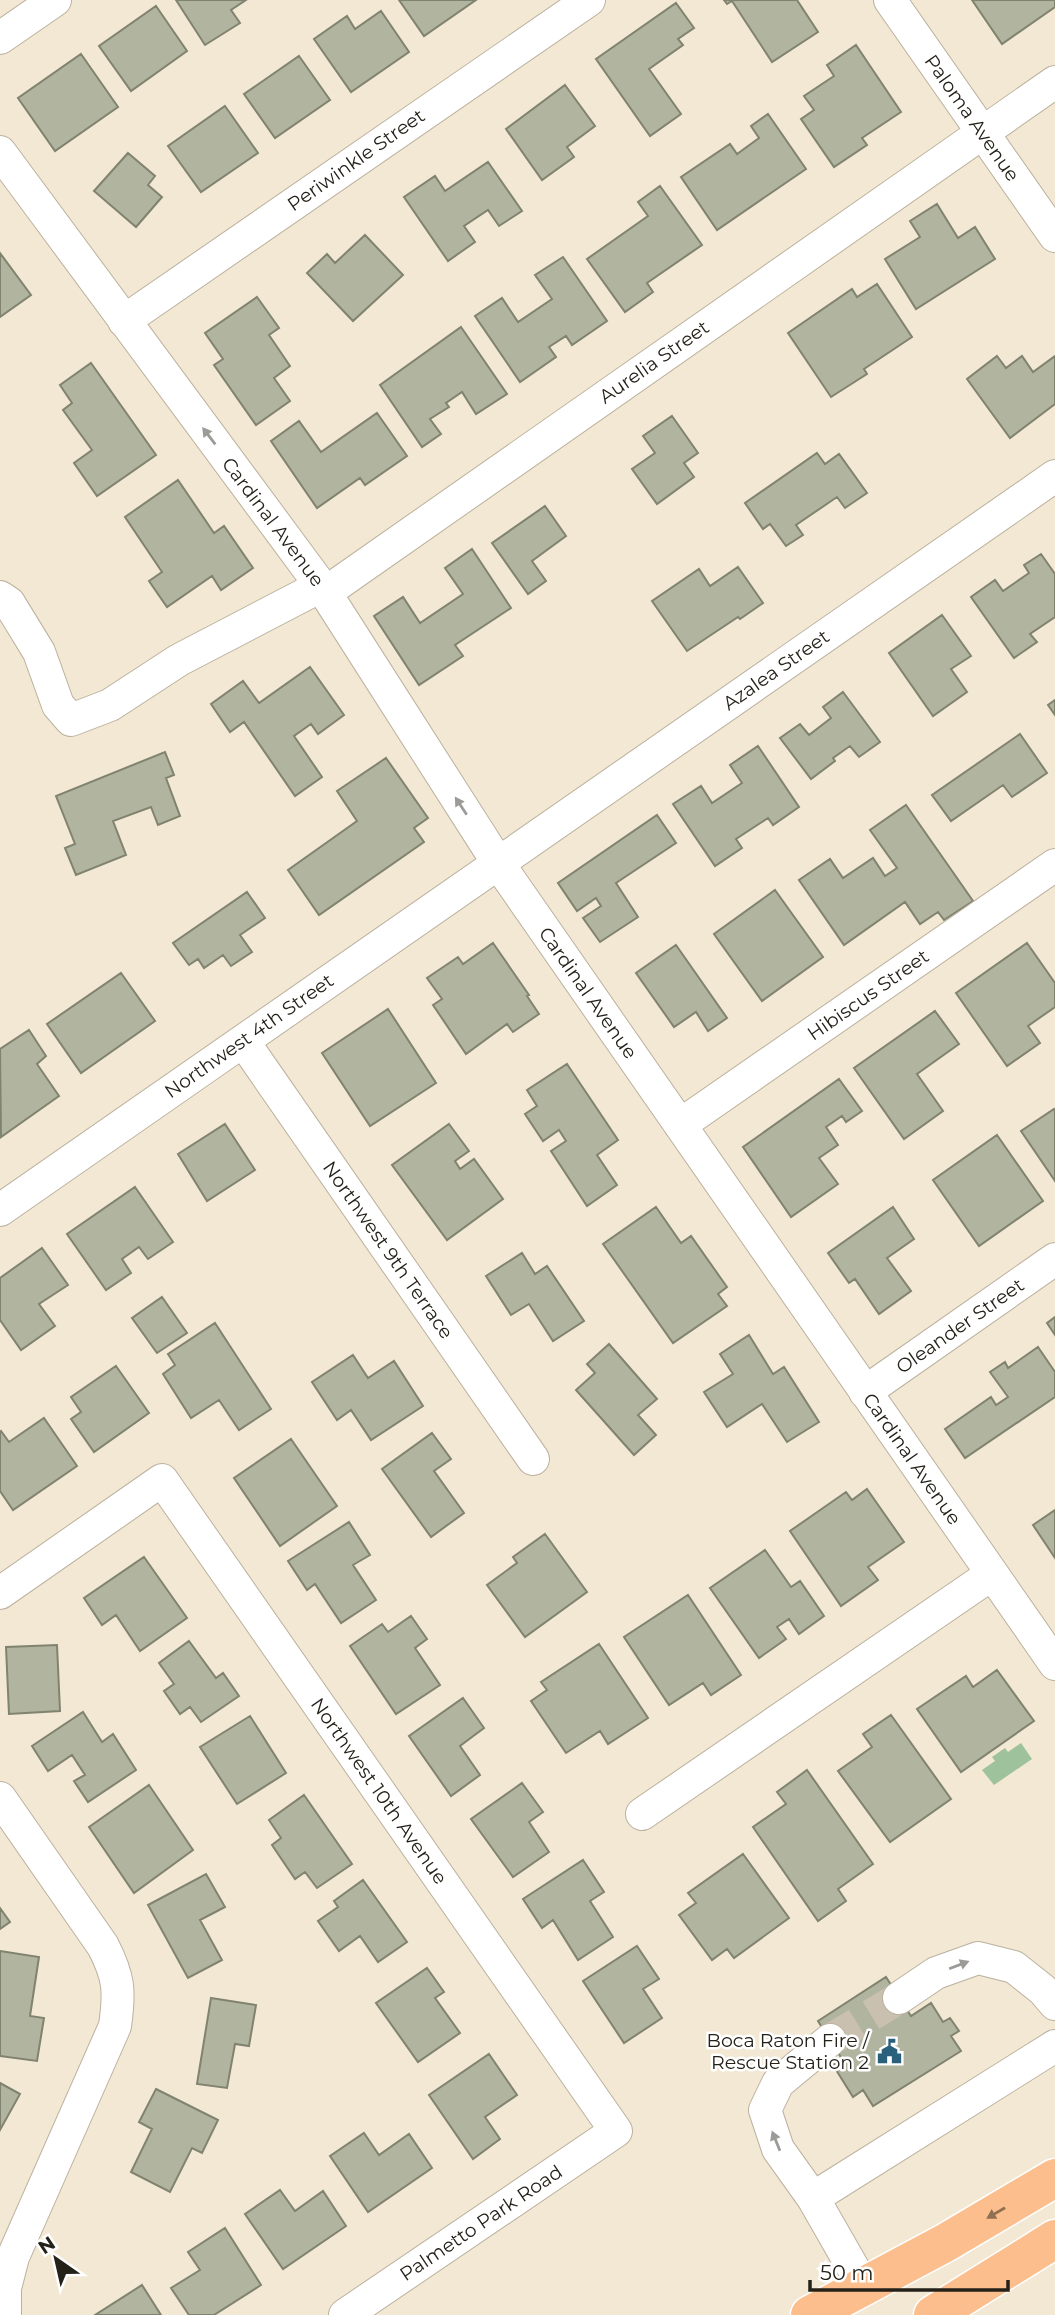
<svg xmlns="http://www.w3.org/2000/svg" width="1055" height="2315" viewBox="0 0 1055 2315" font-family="Montserrat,sans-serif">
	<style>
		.water { fill: #9dc29c }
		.building { fill: #b1b49f; stroke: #80836f; stroke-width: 2 }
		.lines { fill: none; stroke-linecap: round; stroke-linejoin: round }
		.minor-tunnel { stroke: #c9c0af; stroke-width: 32; stroke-dasharray: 32 16; stroke-linecap: butt }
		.minor-casing { stroke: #bbb19e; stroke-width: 34 }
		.major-casing { stroke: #fff; stroke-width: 41 }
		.minor { stroke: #fff; stroke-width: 32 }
		.major { stroke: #fcbe8c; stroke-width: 38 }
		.oneway { fill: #9c9b98 }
		.oneway2 { fill: #907052 }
		.labels { text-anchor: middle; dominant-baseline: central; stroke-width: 5; stroke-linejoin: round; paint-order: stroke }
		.street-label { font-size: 19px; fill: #242119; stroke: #fff }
		.poi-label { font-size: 19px; fill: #242119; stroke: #fff; text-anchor: end }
	</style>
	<rect width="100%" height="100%" fill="#f2e8d4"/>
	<!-- water -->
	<path class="water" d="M1021,1743L1032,1759L994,1785L982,1770L995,1761L992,1757L1005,1748L1008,1752Z"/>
	<!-- building -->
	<path class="building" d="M176,0H246L231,10L240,23L205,45Z
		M399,0H476L424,36Z
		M724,0H797L818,32L772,62L732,1L727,4Z
		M972,0H1055V7L1002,44Z
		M676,3L694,28L678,39L683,45L649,69L681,114L650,136L596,59Z
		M156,6L187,51L131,91L99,46Z
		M381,11L409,52L351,92L314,39L347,16L355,29Z
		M856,45L901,112L862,138L867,145L834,167L801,119L814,110L804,96L834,76L827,65Z
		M81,54L118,107L55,151L18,98Z
		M299,56L330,100L275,138L244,94Z
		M565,85L595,126L567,147L574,157L542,180L506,129Z
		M225,106L258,153L201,192L168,146Z
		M768,114L806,169L717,230L681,177L730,144L737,154L759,138L751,126Z
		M128,153L155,176L148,185L162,197L136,227L94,191Z
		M488,162L522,211L499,226L488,210L464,226L475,242L448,261L404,197L435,176L445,191Z
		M660,186L702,245L647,283L653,292L625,312L587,259L648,216L638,202Z
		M937,204L958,238L975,227L995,259L916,309L885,259L920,237L910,221Z
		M365,235L403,275L353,321L307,273L327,254L335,263Z
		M0,253L31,295L0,317Z
		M563,257L607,321L572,345L566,336L549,347L556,357L520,382L475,316L502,298L518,322L552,299L535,275Z
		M877,284L912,337L864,369L867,374L831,397L788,333L852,289L857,297Z
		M257,297L279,328L269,335L290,366L274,378L290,401L256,425L214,365L223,359L205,333Z
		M461,327L507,394L476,414L462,392L446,403L449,407L430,419L441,434L422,447L380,385Z
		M997,356L1006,368L1022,356L1033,372L1055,356V404L1010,438L967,379Z
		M91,363L156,455L97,496L74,463L92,450L63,410L72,403L60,385Z
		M377,413L407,456L365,485L360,478L317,508L271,441L299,421L321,452Z
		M672,416L698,453L684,463L694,477L657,504L632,469L655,453L643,436Z
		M817,453L825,464L839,454L867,493L845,508L837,497L796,525L803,535L786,546L770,524L763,529L745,503Z
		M178,480L214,533L224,526L253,568L221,590L212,576L167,607L149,581L162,572L125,517Z
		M545,506L566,536L532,561L546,581L528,594L492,543Z
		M472,549L511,608L455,645L463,656L419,685L374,616L403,597L420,623L463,594L445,568Z
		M1041,554L1055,574V617L1030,634L1037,642L1014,658L971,597L995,580L1003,591L1029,573L1024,565Z
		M738,567L763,603L740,619L738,617L687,651L652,601L699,569L710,586Z
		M942,615L971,656L951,669L967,692L933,716L889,653Z
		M310,667L344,715L318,734L311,724L294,736L322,777L295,796L244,722L230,732L211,704L243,681L259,703Z
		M843,692L880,742L859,757L850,746L833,758L835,761L811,779L780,738L800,724L809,735L831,718L823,707Z
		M1055,700V715L1048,705Z
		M1020,734L1047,773L1012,797L1003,785L951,821L932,795Z
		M758,746L799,807L773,825L768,818L736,839L742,848L715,866L673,804L701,786L712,803L742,783L730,765Z
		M165,752L174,775L166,778L180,816L158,825L151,807L113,821L126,855L76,875L65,848L75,844L56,796Z
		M386,758L428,818L414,828L424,842L319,915L288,870L357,821L337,791Z
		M906,805L973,901L944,920L938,912L920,924L905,902L844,945L799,880L830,859L843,878L873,858L885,876L897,868L870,830Z
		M657,815L676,843L616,883L638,917L600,942L583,918L601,906L596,898L577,911L558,883Z
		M775,890L823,957L762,1001L714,934Z
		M247,892L265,918L240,935L252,952L231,966L223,955L204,968L198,959L189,965L173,943Z
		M493,943L529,995L527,996L539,1014L513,1032L507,1024L466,1054L433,1005L442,999L427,978L458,957L463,964Z
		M1027,943L1055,983V1007L1028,1026L1040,1043L1007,1066L956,993Z
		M676,945L727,1018L708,1031L696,1012L674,1027L636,973Z
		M121,973L155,1021L81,1073L47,1024Z
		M388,1009L436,1083L370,1126L322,1053Z
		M935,1011L959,1044L917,1074L943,1111L904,1139L854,1068Z
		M29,1030L46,1056L37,1064L59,1096L1,1137L0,1049Z
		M567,1064L618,1140L597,1155L617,1185L587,1206L551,1151L566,1141L559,1130L543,1141L525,1114L537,1106L527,1090Z
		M839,1079L862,1111L846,1122L842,1116L826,1127L838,1145L819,1158L838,1184L791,1217L743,1147Z
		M1054,1109L1055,1111V1181L1021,1131Z
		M225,1124L255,1170L207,1201L178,1154Z
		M449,1124L469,1151L455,1161L460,1169L474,1159L503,1199L447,1240L392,1165Z
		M997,1135L1043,1201L979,1246L933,1180Z
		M135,1187L173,1242L148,1259L139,1247L122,1259L131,1273L106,1290L67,1234Z
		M656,1207L681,1243L691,1236L727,1287L718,1294L727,1306L673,1343L603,1244Z
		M893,1207L914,1239L887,1258L911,1291L879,1314L855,1279L849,1283L828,1253Z
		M42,1248L68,1285L39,1304L55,1326L21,1350L0,1320V1278Z
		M522,1253L535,1274L547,1266L584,1321L553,1341L529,1304L511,1315L486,1276Z
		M162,1297L187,1333L157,1353L132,1318Z
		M1055,1317V1335L1047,1323Z
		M215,1323L271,1409L239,1430L219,1400L191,1418L163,1374L175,1365L168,1354Z
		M749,1335L773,1374L784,1367L819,1422L787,1442L762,1404L727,1427L704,1392L733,1374L720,1354Z
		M609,1344L657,1399L638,1415L656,1435L634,1455L576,1390L595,1373L587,1364Z
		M1038,1347L1055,1372V1397L965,1458L945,1429L991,1397L996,1405L1008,1397L990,1372L1005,1362L1008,1368Z
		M353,1355L368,1378L394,1361L423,1406L371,1440L351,1410L337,1420L312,1382Z
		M116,1366L149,1413L94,1452L71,1419L81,1412L71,1397Z
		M44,1418L77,1466L13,1510L0,1491V1432L1,1431L9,1442Z
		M432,1433L451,1459L434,1471L464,1513L431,1537L382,1469Z
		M291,1439L337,1506L280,1546L234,1478Z
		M867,1489L904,1542L868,1567L878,1580L841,1606L790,1531L846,1492L852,1500Z
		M1055,1510V1558L1033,1525Z
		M349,1522L370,1555L353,1565L376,1600L341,1623L315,1584L307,1590L288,1561Z
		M545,1534L587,1592L525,1637L487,1585L517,1563L513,1557Z
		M765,1550L791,1587L800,1581L824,1616L799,1634L789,1619L777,1627L786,1639L759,1658L710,1588Z
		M144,1557L187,1618L140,1651L116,1615L102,1625L84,1598Z
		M688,1595L741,1675L711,1695L703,1683L669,1705L624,1637Z
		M411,1616L427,1639L415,1648L440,1685L396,1714L350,1646L382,1624L388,1632Z
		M189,1641L216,1678L223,1673L239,1696L201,1722L190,1707L180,1714L164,1691L174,1684L159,1663Z
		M599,1644L648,1718L608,1744L600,1731L566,1753L531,1701L547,1690L541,1682Z
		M57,1645L60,1711L9,1714L6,1647Z
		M997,1670L1034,1721L961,1772L917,1709L966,1676L973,1687Z
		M463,1698L484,1728L460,1746L480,1775L451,1796L409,1736Z
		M83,1712L102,1742L113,1734L136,1770L88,1802L74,1781L85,1775L72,1755L48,1771L32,1746Z
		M891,1715L951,1799L890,1842L838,1771L872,1747L863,1734Z
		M250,1716L286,1773L237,1804L200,1747Z
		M807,1770L873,1864L838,1889L846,1901L818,1921L753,1827L786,1804L777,1792Z
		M522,1783L543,1812L529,1822L549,1852L513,1877L471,1819Z
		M149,1785L193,1850L134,1893L89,1827Z
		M304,1795L352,1864L317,1888L305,1872L295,1879L272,1845L281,1838L269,1820Z
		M743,1854L789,1918L734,1958L727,1949L712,1960L679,1915L696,1903L688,1893Z
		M583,1860L604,1892L590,1901L613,1937L578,1960L553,1920L542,1928L523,1899Z
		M206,1874L225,1907L200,1920L222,1960L188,1978L148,1905Z
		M363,1880L407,1942L378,1962L360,1936L339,1951L318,1921L338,1907L334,1901Z
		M0,1908L10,1922L0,1929Z
		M637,1946L659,1979L643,1989L662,2018L624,2043L583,1981Z
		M0,1951L39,1957L30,2016L44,2018L37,2061L0,2056Z
		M427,1968L444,1992L435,1998L460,2033L418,2062L376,2003Z
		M886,1977L911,2016L931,2003L943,2022L950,2018L959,2031L951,2036L961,2051L873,2106L863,2090L853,2097L833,2065L842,2059L818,2021Z
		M211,1998L256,2005L249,2046L235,2044L227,2088L197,2084Z
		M489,2054L517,2095L485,2117L500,2139L473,2159L429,2095Z
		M0,2083L20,2094L0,2130Z
		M156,2089L218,2120L202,2153L192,2148L170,2192L131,2172L152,2129L139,2122Z
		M364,2133L379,2155L409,2134L432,2168L368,2212L330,2156Z
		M280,2190L295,2211L323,2191L346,2226L283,2269L245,2214Z
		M225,2228L261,2285L214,2315H189L171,2288L200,2270L188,2252Z
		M142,2285L161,2315H95Z"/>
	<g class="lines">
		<!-- minor-tunnel -->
		<path class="minor-tunnel" d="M830,2040L899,1998"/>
		<defs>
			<path id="minor" d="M890,0L1055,236
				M0,38L55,0
				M0,152L321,586L498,863L1055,1664
				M124,321L589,0
				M325,593L1055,82
				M0,597L9,603L39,652L58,705L71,720L110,705L179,660L321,586
				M243,1041L533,1459
				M680,1125L1055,865
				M0,1210L1055,476
				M865,1392L1055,1259
				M0,1593L162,1480L616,2131L345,2315
				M0,1798L103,1946C119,1977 120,1991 115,2026L13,2257L5,2288V2315
				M642,1814L992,1574
				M899,1998L936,1973L978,1958L1014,1967L1043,1990L1055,2004
				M813,2198L778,2149L765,2110L778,2083L830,2040
				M864,2287L813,2198L1055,2046"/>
			<path id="major" d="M810,2315L945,2243L1055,2178
				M933,2315L1055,2239"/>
		</defs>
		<!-- minor casing -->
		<use href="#minor" class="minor-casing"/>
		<!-- major casing -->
		<use href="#major" class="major-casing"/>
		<!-- minor -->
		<use href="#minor" class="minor"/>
		<!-- major -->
		<use href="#major" class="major"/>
	</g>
	<!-- one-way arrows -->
	<defs><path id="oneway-solid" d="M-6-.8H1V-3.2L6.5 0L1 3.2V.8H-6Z" transform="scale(1.75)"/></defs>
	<g class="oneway">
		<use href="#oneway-solid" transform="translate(209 436) rotate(-127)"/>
		<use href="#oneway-solid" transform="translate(461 806) rotate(-123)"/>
		<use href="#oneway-solid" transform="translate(959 1965) rotate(-21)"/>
		<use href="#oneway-solid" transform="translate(776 2141) rotate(-112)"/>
	</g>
	<use class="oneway2" href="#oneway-solid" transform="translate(996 2213) rotate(150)"/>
	<!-- icons -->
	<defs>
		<symbol id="civic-bare" viewBox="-9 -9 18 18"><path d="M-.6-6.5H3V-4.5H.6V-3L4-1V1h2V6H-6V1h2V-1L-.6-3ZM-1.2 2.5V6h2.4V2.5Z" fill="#2a607b" stroke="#fff" stroke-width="2.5" paint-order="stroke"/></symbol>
	</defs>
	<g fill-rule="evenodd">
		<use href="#civic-bare" x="872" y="2034" width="35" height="35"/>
	</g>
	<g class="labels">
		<!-- street labels -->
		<g class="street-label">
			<text transform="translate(972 118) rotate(55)">Paloma Avenue</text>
			<text transform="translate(356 160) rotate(-35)">Periwinkle Street</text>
			<text transform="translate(654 362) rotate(-35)">Aurelia Street</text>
			<text transform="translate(273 522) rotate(53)">Cardinal Avenue</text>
			<text transform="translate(776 670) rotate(-35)">Azalea Street</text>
			<text transform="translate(588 993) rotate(55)">Cardinal Avenue</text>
			<text transform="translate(868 995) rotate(-35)">Hibiscus Street</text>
			<text transform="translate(249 1036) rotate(-35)">Northwest 4th Street</text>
			<text transform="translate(388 1250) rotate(55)">Northwest 9th Terrace</text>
			<text transform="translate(960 1326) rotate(-35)">Oleander Street</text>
			<text transform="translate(912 1459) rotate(55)">Cardinal Avenue</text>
			<text transform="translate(379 1791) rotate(55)">Northwest 10th Avenue</text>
			<text transform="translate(481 2223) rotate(-34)">Palmetto Park Road</text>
		</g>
		<!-- poi labels -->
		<g class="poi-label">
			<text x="869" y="2040">Boca Raton Fire /<tspan x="869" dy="22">Rescue Station 2</tspan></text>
		</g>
	</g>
	<!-- north arrow -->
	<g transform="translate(56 2259) rotate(326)" stroke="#ffffff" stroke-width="5" paint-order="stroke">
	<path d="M0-5L12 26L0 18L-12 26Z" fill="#242119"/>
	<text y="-10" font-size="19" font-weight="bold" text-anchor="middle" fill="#242119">N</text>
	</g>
	<!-- scale -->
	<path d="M810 2280v10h198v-10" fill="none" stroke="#242119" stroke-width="3.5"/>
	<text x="820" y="2280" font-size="21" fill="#242119" stroke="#ffffff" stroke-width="5" paint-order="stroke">50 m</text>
</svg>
